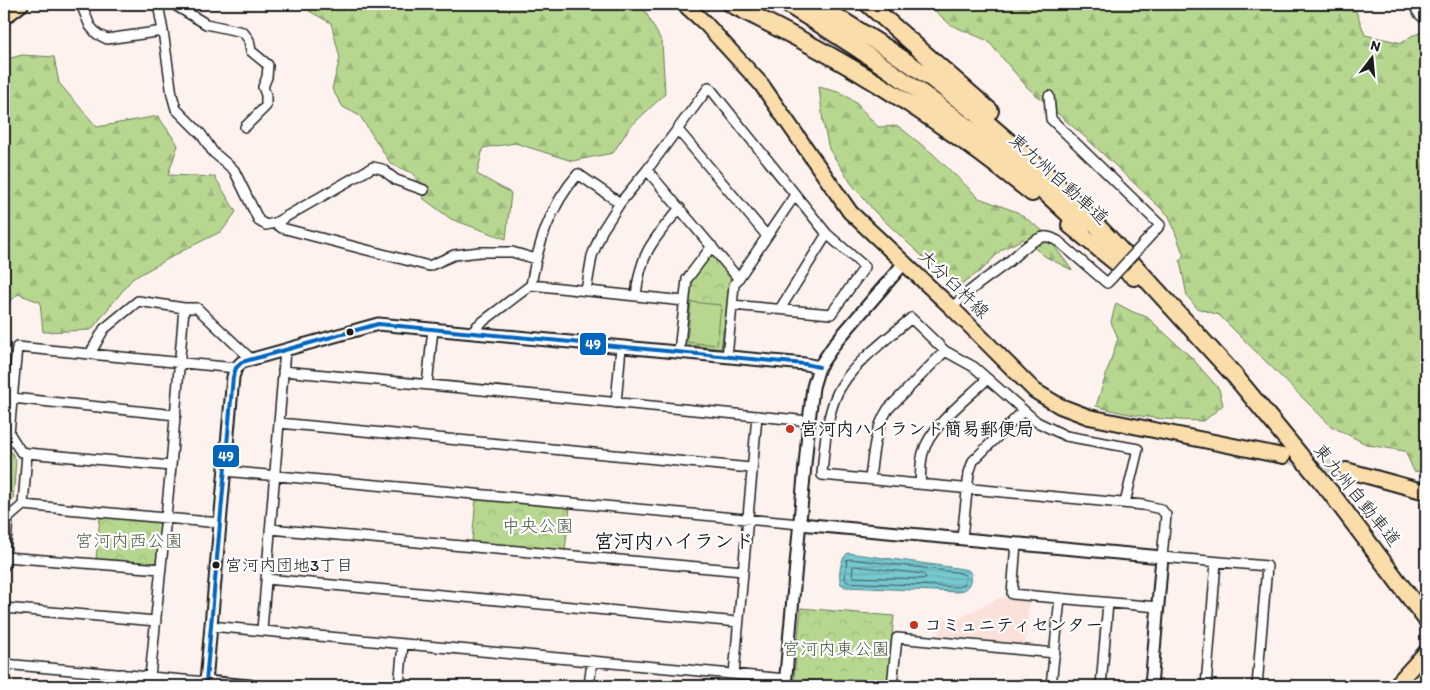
<svg xmlns="http://www.w3.org/2000/svg" width="1430" height="690" viewBox="0 0 1430 690" font-family="Itim,'Klee One',sans-serif">
	<style>
		.built { fill: #fae2da }
		.forest { fill: url(#forest-firs); stroke: #6a7a56 }
		.park { fill: url(#park-crowns); stroke: #6a7a56 }
		.garden { fill: #b7d790; stroke: #6a7a56 }
		.water { fill: url(#water-rules); stroke: #538387 }
		.lines { fill: none; stroke-linecap: round; stroke-linejoin: round }
		.shore { stroke: #406164; stroke-width: 1 }
		.primary-tunnel { stroke: #dbd2ce; stroke-width: 14; stroke-dasharray: 14 7; stroke-linecap: butt }
		.minor-casing { stroke: #1c1c1c; stroke-width: 12 }
		.tertiary-casing { stroke: #1c1c1c; stroke-width: 15 }
		.primary-casing { stroke: #1c1c1c; stroke-width: 18 }
		.motorway-casing { stroke: #1c1c1c; stroke-width: 20 }
		.minor { stroke: #fff; stroke-width: 9 }
		.tertiary { stroke: #fff; stroke-width: 11 }
		.primary { stroke: #fbddab; stroke-width: 14 }
		.motorway { stroke: #fbddab; stroke-width: 16 }
		.minor-bridge-casing { stroke: #1c1c1c; stroke-width: 12; stroke-linecap: butt }
		.minor-bridge { stroke: #fff; stroke-width: 9 }
		.bus-1-casing { stroke: #fff; stroke-width: 8 }
		.bus-1 { stroke: #0065bd; stroke-width: 4 }
		.bus-dot { fill: #1c1c1c; stroke: #fff; stroke-width: 2 }
		.poi-dot { fill: #c8321e; stroke: #fff; stroke-width: 2 }
		.labels { text-anchor: middle; dominant-baseline: central; stroke-width: 4.5; stroke-linejoin: round; paint-order: stroke }
		.bus-label { font-size: 17px; fill: #1c1c1c; stroke: #fff; text-anchor: start }
		.street-label { font-size: 18px; fill: #1c1c1c; stroke: #fff }
		.poi-label { font-size: 18px; font-weight: bold; fill: #1c1c1c; stroke: #fff; text-anchor: start }
		.park-label { font-size: 18px; fill: #525d45; stroke: #fff }
		.quarter-label { font-size: 20px; font-weight: bold; fill: #1c1c1c; stroke: #fff }
		.line-badge { stroke: #fff; stroke-width: 2 }
		.badge-label { font-size: 14px; text-anchor: middle; font-weight: bold; fill: #fff }
	</style>
	<defs>
		<pattern id="forest-firs" width="22" height="20" patternUnits="userSpaceOnUse" patternTransform="scale(1.25)"><rect width="22" height="20" fill="#b7d790"/><path d="M5 1l3.5 6h-7zM16 11l3.5 6h-7z" fill="#9db87c"/></pattern>
		<pattern id="park-crowns" width="20" height="18" patternUnits="userSpaceOnUse" patternTransform="scale(1.25)"><rect width="20" height="18" fill="#b7d790"/><path d="M2 6a3 3 0 1 1 6 0M12 15a3 3 0 1 1 6 0" fill="none" stroke="#9db87c"/></pattern>
		<pattern id="water-rules" width="6" height="5" patternUnits="userSpaceOnUse" patternTransform="scale(1.25)"><rect width="6" height="5" fill="#77c8cf"/><path d="M0 2.5h6" fill="none" stroke="#66abb1"/></pattern>
	</defs>
	<rect width="100%" height="100%" fill="#fdf2ee"/>
	<filter id="ink" filterUnits="userSpaceOnUse"><feTurbulence type="fractalNoise" baseFrequency=".02" numOctaves="2"/><feDisplacementMap in="SourceGraphic" scale="10" xChannelSelector="R" yChannelSelector="G"/><feConvolveMatrix kernelMatrix="1 2 1 2 8 2 1 2 1" color-interpolation-filters="sRGB"/></filter>
	<g filter="url(#ink)">
		<!-- built -->
		<path class="built" d="M1001,597L1029,600L1025,646L938,638L940,618L956,620Z"/>
		<!-- forest -->
		<path class="forest" d="M310,4H639L645,11L662,42L665,94L630,127L613,153L572,161L515,143L483,148L477,174L511,193L506,239L451,219L424,199L414,174L391,164L360,116L343,107L332,89L340,58L331,23L309,11Z
			M927,4H1327L1328,8L1356,11L1365,35L1402,43L1411,36L1426,31V473L1414,471L1405,451L1368,445L1331,426L1219,315L1197,308L1187,296L1180,261L1184,256L1169,216L1085,137L1027,87L988,41L951,25Z
			M22,55L54,57L59,83L97,127L158,116L178,145L168,175L215,177L236,212L222,231L184,250L132,279L91,330L43,332L40,302L18,294L4,308V60Z
			M819,87L842,93L856,103L878,127L898,126L932,153L979,198L1017,212L1043,231L1072,270L1046,257L1023,239L1001,250L983,269L956,288L874,211L851,183L829,149L823,122Z
			M1116,303L1133,312L1147,317L1191,357L1219,389L1223,405L1204,421C1164,420 1134,417 1096,406L1118,338L1111,322Z
			M4,441L16,460L13,500L4,501Z"/>
		<!-- park -->
		<path class="park" d="M709,255L715,256L731,276L721,349L684,344L691,279Z
			M476,499L570,507L565,550L472,542Z
			M100,516L158,521L162,527L158,562L153,566L96,560Z
			M801,608L894,616L887,686H793Z"/>
		<!-- garden -->
		<path class="garden" d="M691,302L721,305L717,345L687,342Z"/>
		<!-- water -->
		<path class="water" d="M848,553L957,568L968,570L972,574C969,585 969,589 958,592L845,587L841,584C838,576 840,558 848,553Z"/>
		<g class="lines">
			<!-- shore -->
			<path class="shore" d="M850,559L956,572L965,575L966,577L964,585L957,587L847,582L845,579L847,560Z
				M855,566L923,574L926,577L923,579L854,577L852,574L853,567Z"/>
			<!-- primary-tunnel -->
			<path class="primary-tunnel" d="M1283,456L1346,470"/>
			<defs>
				<path id="minor" d="M81,4L90,26L97,34L107,39L163,31
					M158,4L163,31L172,95L176,109L201,134L213,152L234,170L259,221L266,225L275,223L373,167L382,169L396,180L424,190
					M173,4L206,24L243,32L249,40L251,51L268,65L267,77L263,87L266,95V106L245,127
					M1413,4L1419,14L1426,20
					M1049,96L1051,119L1160,225L1154,232
					M678,130L767,236
					M647,170L738,278
					M275,223L282,228L429,266L454,255L480,252H512L536,259
					M531,285L684,301
					M586,291L592,256L602,231L620,203L647,170L709,87L827,234L865,267L831,314L732,305
					M636,296C640,253 653,240 680,208
					M952,308C968,290 987,278 1006,264C1017,255 1027,243 1040,238C1047,235 1052,238 1058,241L1107,283L1112,278
					M780,309L827,234
					M473,333L477,326L531,285C538,244 550,206 578,174L620,203
					M679,352L687,279L712,246
					M90,354L104,329L138,301L184,308H197L251,359
					M727,357L734,285L795,195
					M283,371L809,421
					M427,385L433,329
					M12,398L176,415
					M616,403L621,347
					M279,423L751,468
					M27,453L21,452L9,433L17,347L236,368
					M224,471L800,524
					M870,479C873,454 874,431 888,409L945,351
					M920,484C921,474 920,463 923,453C930,426 968,398 987,379
					M1125,503L1138,449L1066,436L1037,422L974,367L945,351L911,318C890,337 856,361 842,385C827,407 824,448 822,475L1143,505L1161,509L1166,515L1162,557L1267,566L1257,686
					M23,505L220,523
					M270,529L743,571
					M962,538L969,473L973,461L1023,411
					M1016,543L1012,594L1158,607
					M5,557L161,569
					M4,566L8,518L23,505L27,453L171,466
					M266,579L738,622
					M4,608L156,621
					M210,626L786,679
					M262,630L285,350
					M4,664L206,682
					M734,674L757,416
					M150,677L171,466L184,308
					M121,686L122,674
					M399,686L403,644
					M589,686L592,661
					M892,686L897,638L1055,653
					M1051,686L1060,598
					M1101,686L1108,603
					M1206,686L1216,562"/>
				<path id="tertiary" d="M800,524L1162,557L1151,686
					M250,686L206,682L233,377L236,368L242,362L378,324L805,364L819,367
					M785,686L809,421L813,387L819,367L836,342L905,262"/>
				<path id="primary" d="M684,4L705,23L761,84L850,212L952,308L1035,391L1060,406L1089,417L1283,456
					M4,17L21,4
					M1346,470L1426,492
					M1395,686L1426,652"/>
				<path id="motorway" d="M731,4C764,21 797,37 829,55C900,95 969,142 1032,193
					M787,4C893,68 993,140 1082,227
					M816,4L888,49L932,79L972,110L1044,172L1109,238L1234,375L1331,493L1426,619
					M868,4L990,111
					M1070,225L1134,277"/>
			</defs>
			<!-- minor casing -->
			<use href="#minor" class="minor-casing"/>
			<!-- tertiary casing -->
			<use href="#tertiary" class="tertiary-casing"/>
			<!-- primary casing -->
			<use href="#primary" class="primary-casing"/>
			<!-- motorway casing -->
			<use href="#motorway" class="motorway-casing"/>
			<!-- minor -->
			<use href="#minor" class="minor"/>
			<!-- tertiary -->
			<use href="#tertiary" class="tertiary"/>
			<!-- primary -->
			<use href="#primary" class="primary"/>
			<!-- motorway -->
			<use href="#motorway" class="motorway"/>
			<defs>
				<path id="minor-bridge" d="M1112,278L1154,232"/>
			</defs>
			<!-- minor-bridge casing -->
			<use href="#minor-bridge" class="minor-bridge-casing"/>
			<!-- minor-bridge -->
			<use href="#minor-bridge" class="minor-bridge"/>
			<defs>
				<path id="bus-1" d="M206,682L233,377L236,368L242,362L378,324L805,364L819,367"/>
			</defs>
			<!-- bus-1 casing -->
			<use href="#bus-1" class="bus-1-casing"/>
			<!-- bus-1 -->
			<use href="#bus-1" class="bus-1"/>
		</g>
	</g>
	<!-- markers -->
	<g class="bus-dot">
		<circle cx="350" cy="332" r="4.5"/>
		<circle cx="216" cy="565" r="4.5"/>
	</g>
	<g class="poi-dot">
		<circle cx="790" cy="429" r="5"/>
		<circle cx="914" cy="625" r="5"/>
	</g>
	<g class="labels">
		<!-- bus labels -->
		<g class="bus-label">
			<text x="225" y="565">宮河内団地3丁目</text>
		</g>
		<!-- street labels -->
		<g class="street-label">
			<text transform="translate(1059 179) rotate(42)">東九州自動車道</text>
			<text transform="translate(954 284) rotate(44)">大分臼杵線</text>
			<text transform="translate(1357 495) rotate(51)">東九州自動車道</text>
		</g>
		<!-- poi labels -->
		<g class="poi-label">
			<text x="800" y="429">宮河内ハイランド簡易郵便局</text>
			<text x="924" y="625">コミュニティセンター</text>
		</g>
		<!-- park labels -->
		<g class="park-label">
			<text x="538" y="526">中央公園</text>
			<text x="129" y="541">宮河内西公園</text>
			<text x="836" y="649">宮河内東公園</text>
		</g>
		<!-- quarter labels -->
		<g class="quarter-label">
			<text x="674" y="541">宮河内ハイランド</text>
		</g>
	</g>
	<g class="line-badge">
		<rect x="579" y="332" width="28" height="24" rx="5" fill="#0065bd"/>
		<rect x="212" y="444" width="28" height="24" rx="5" fill="#0065bd"/>
	</g>
	<g class="badge-label">
		<text x="593" y="349">49</text>
		<text x="226" y="461">49</text>
	</g>
	<!-- margin -->
	<rect width="1430" height="690" fill="none" stroke="#fff" stroke-width="20"/>
	<rect x="10" y="10" width="1410" height="670" fill="none" stroke="#1c1c1c" stroke-width="2" filter="url(#ink)"/>
	<!-- north arrow -->
	<g transform="translate(1372 58) rotate(16)" stroke="#ffffff" stroke-width="4" paint-order="stroke">
	<path d="M0-4L9 19L0 12L-9 19Z" fill="#1c1c1c"/>
	<text y="-8" font-size="14" font-weight="bold" text-anchor="middle" fill="#1c1c1c">N</text>
	</g>
</svg>
